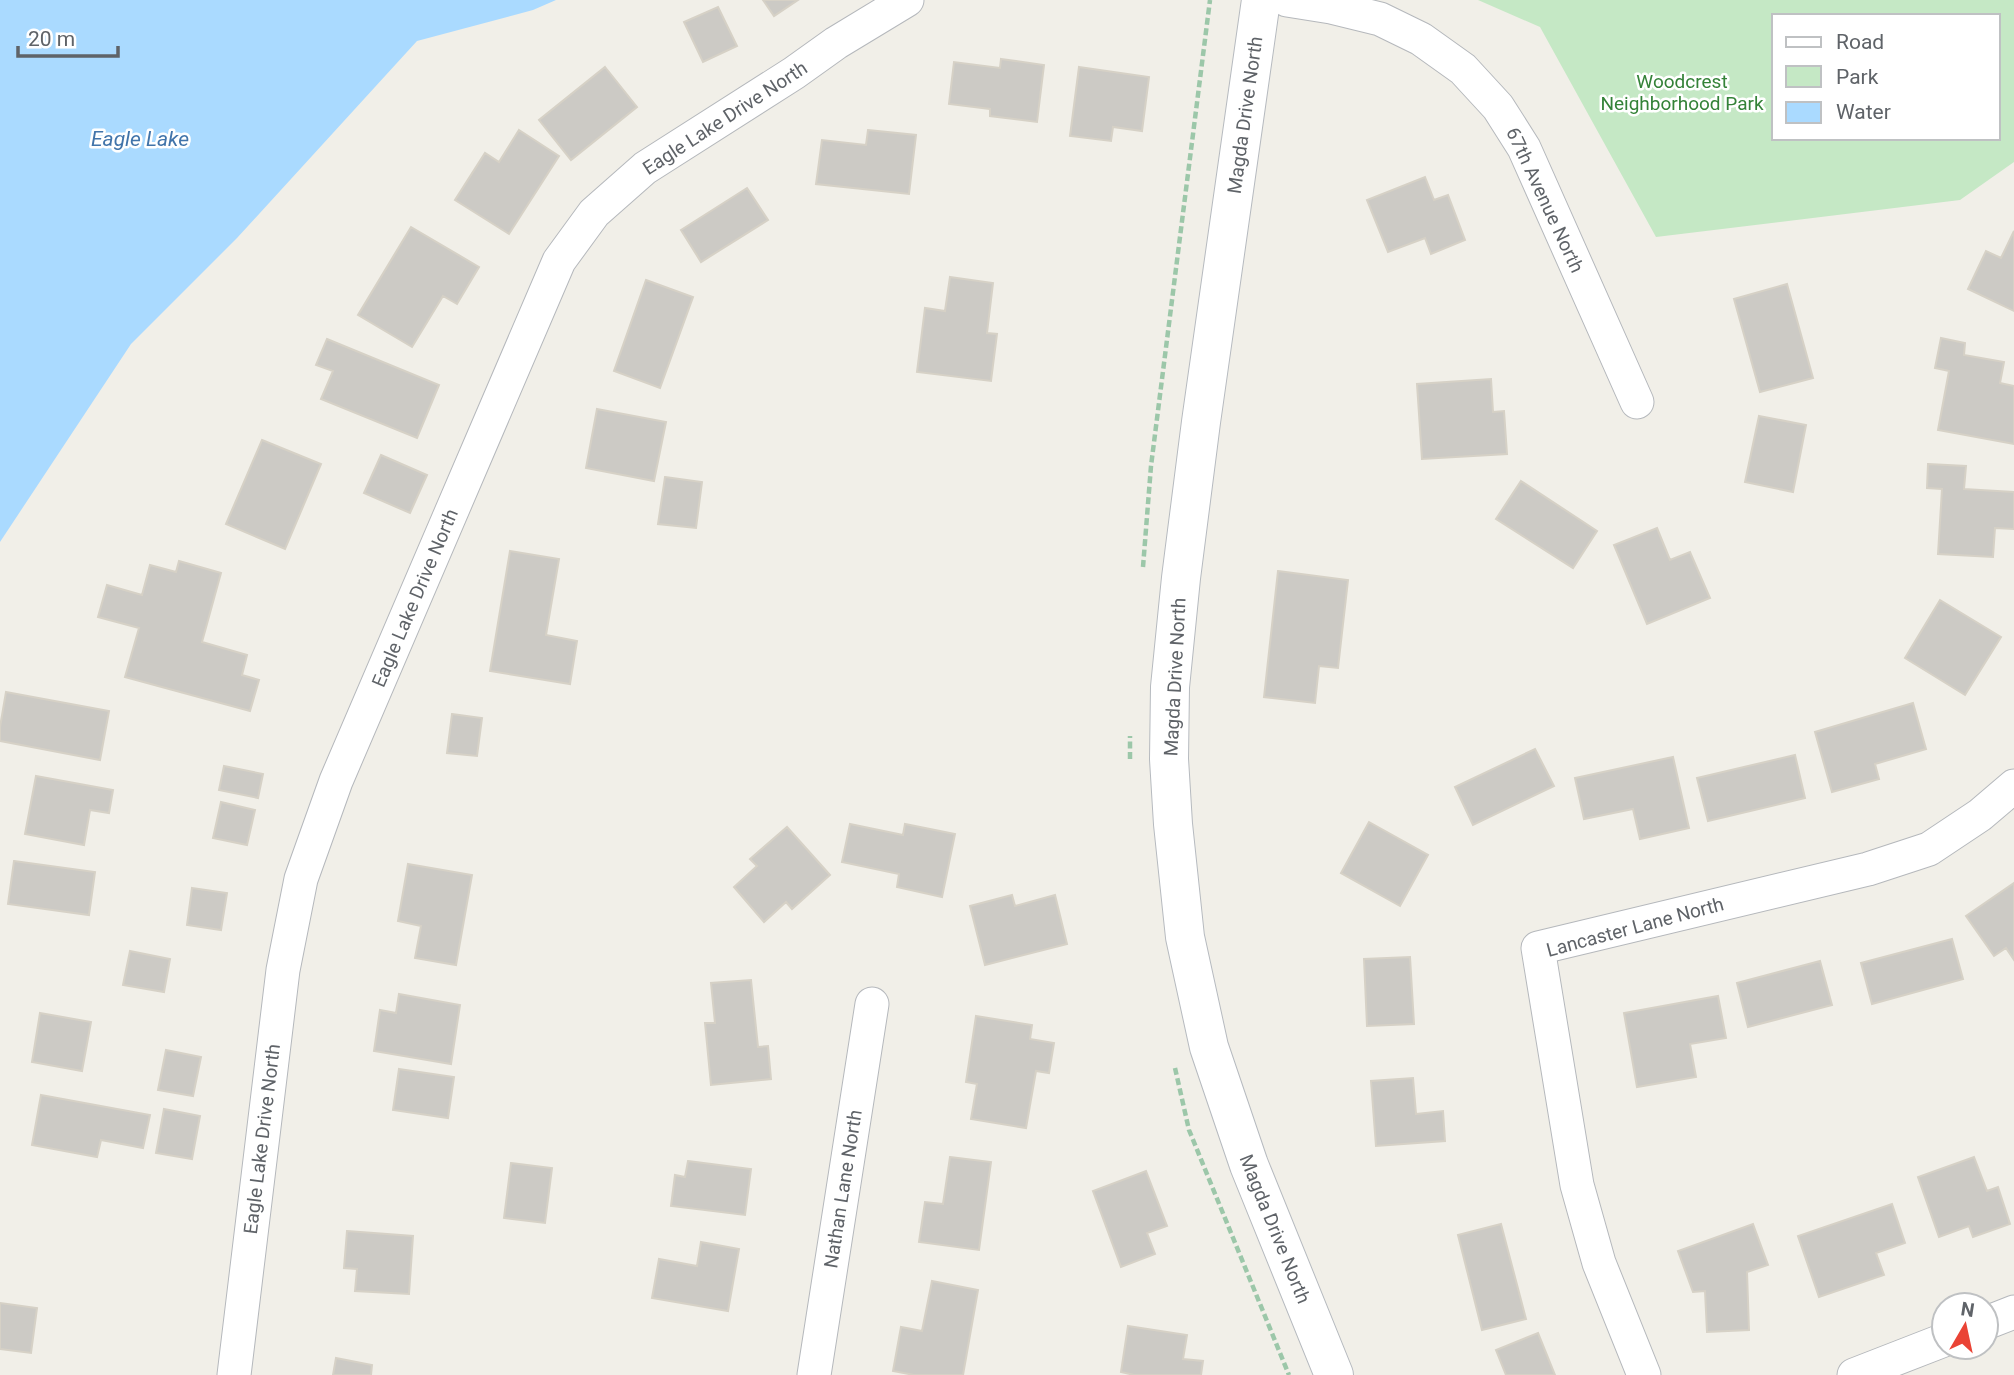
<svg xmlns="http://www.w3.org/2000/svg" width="2014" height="1375" viewBox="0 0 2014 1375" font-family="Roboto,sans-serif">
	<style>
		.green { fill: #c5e8c5; fill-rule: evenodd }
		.water { fill: #aadaff }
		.building { fill: #cccac5; stroke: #d6d1c6; stroke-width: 2 }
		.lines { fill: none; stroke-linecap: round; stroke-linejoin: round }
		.street-casing { stroke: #b5b8bc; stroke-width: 35 }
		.secondary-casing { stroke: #b6babf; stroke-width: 40 }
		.path { stroke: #9cc7a9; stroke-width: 4.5; stroke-dasharray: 7 3.5; stroke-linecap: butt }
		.street { stroke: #fff; stroke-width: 33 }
		.secondary { stroke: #fff; stroke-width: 38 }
		.labels { text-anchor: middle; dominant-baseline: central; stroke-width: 5; stroke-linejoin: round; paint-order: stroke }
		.park-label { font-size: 19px; fill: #348238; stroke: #fff }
		.street-label { font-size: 19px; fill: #5f6368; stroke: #fff }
		.water-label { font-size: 21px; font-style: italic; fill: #4174aa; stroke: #fff }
	</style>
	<rect width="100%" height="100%" fill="#f1efe8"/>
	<!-- green -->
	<path class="green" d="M1478,0H2014V162L1960,200L1656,237L1540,27ZM1774,16H1998V138H1774Z"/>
	<!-- water -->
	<path class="water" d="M0,0H556L533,10L417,41L237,238L131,344L0,542Z"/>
	<!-- building -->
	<path class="building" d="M763,0H798L774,16Z
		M718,7L737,46L703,62L684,22Z
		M1001,59L1044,65L1037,122L990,116V109L949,104L954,62L1000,68Z
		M605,67L637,107L571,160L539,120Z
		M1079,67L1149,77L1142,131L1113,127L1111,141L1070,136Z
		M519,130L559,156L509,234L455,200L485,153L499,162Z
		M868,130L916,135L909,194L816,184L822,140L866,145Z
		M1425,177L1434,200L1448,195L1465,240L1431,254L1425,238L1388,252L1367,200Z
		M747,188L768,220L701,262L681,230Z
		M411,227L479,267L457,304L443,296L412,347L358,315Z
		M2014,231V311L1968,289L1986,251L2001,258Z
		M950,277L993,283L987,333L997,334L991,381L917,372L925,308L945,311Z
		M646,280L693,297L660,388L614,371Z
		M1787,284L1813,378L1760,392L1734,299Z
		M1941,338L1965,343L1964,355L2004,362L2000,383L2014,386V444L1938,430L1949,371L1935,368Z
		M327,339L439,385L417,438L321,399L333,371L316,365Z
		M1491,379L1493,412L1504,411L1507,454L1422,459L1417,384Z
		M597,409L666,422L654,481L586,468Z
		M1759,416L1806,425L1793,492L1745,482Z
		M262,440L321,464L285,549L226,524Z
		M381,455L427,475L410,513L364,493Z
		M1928,464L1966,466L1964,489L2014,492V529L1995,528L1993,557L1938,554L1942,489L1927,488Z
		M665,477L702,482L696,528L658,524Z
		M1521,481L1597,531L1573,568L1496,519Z
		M1657,528L1670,560L1690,552L1710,598L1647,624L1614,545Z
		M510,551L559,559L546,635L577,641L570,684L490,671Z
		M179,561L221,573L202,642L247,655L242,675L259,680L250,711L125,677L139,628L98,617L107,585L142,595L150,565L176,572Z
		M1278,571L1348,580L1338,668L1319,666L1315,703L1264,697Z
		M1940,600L2001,637L1965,695L1905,658Z
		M6,692L109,711L100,760L0,741V727Z
		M1913,703L1926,749L1875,764L1879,779L1832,792L1815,732Z
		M452,714L482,718L477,756L447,753Z
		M1535,749L1554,786L1473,825L1455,787Z
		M1795,755L1805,798L1708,821L1697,778Z
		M1673,757L1689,828L1640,839L1633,809L1584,819L1575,778Z
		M224,766L263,774L258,798L219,790Z
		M36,776L113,790L109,813L90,810L84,845L25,834Z
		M221,802L255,810L247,845L213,838Z
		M1369,822L1428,855L1400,906L1341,873Z
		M850,824L903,835L905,824L955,834L942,897L897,887L899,874L842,862Z
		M787,827L830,875L792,909L786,902L764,922L734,887L757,866L750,859Z
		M14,861L95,872L89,915L8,904Z
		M408,864L472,875L456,965L415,958L421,926L398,921Z
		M2014,883V960L2006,948L1994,956L1966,916Z
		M192,888L227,893L221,930L187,925Z
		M1012,895L1015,906L1055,895L1067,944L985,965L970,906Z
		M1952,939L1963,979L1872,1004L1861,963Z
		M130,951L170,959L164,992L123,985Z
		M1410,957L1414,1024L1367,1026L1364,959Z
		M1820,961L1832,1005L1748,1027L1737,983Z
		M751,980L758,1047L768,1046L771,1079L711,1085L705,1023H715L711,983Z
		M399,994L460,1005L451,1064L374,1051L380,1010L396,1013Z
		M1718,996L1726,1038L1690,1044L1696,1077L1637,1087L1624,1013Z
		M40,1013L91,1022L82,1071L32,1062Z
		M976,1016L1032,1025L1030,1039L1054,1043L1049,1073L1036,1071L1026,1128L971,1119L977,1084L966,1082Z
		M166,1050L201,1057L193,1096L158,1090Z
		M399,1069L454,1077L448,1118L393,1110Z
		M1413,1078L1416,1114L1443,1111L1445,1141L1376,1146L1371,1081Z
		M41,1095L150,1115L143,1148L101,1140L97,1157L32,1145Z
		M164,1109L200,1116L192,1159L156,1153Z
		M950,1157L991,1162L979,1250L919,1242L925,1202L943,1204Z
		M1974,1157L1987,1191L1998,1187L2010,1224L1973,1237L1969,1226L1939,1237L1918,1177Z
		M688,1161L751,1169L745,1215L671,1206L675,1175L685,1177Z
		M511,1163L552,1168L545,1223L504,1218Z
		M1146,1171L1167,1226L1147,1233L1155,1254L1121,1267L1093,1191Z
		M1892,1204L1905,1243L1876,1253L1884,1275L1819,1297L1798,1236Z
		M1501,1224L1526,1319L1482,1330L1458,1235Z
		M1753,1224L1768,1265L1747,1272L1749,1330L1707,1332L1705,1291L1693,1292L1678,1251Z
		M347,1231L413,1236L409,1294L355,1291L357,1269L344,1268Z
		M701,1242L739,1249L728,1311L652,1298L659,1259L697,1266Z
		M932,1281L978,1290L963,1375H914L893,1371L901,1327L922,1331Z
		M0,1303L37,1308L31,1353L0,1349Z
		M1128,1326L1187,1335L1183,1359L1203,1361L1201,1375H1134L1121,1372Z
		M1538,1333L1555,1375H1506L1496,1350Z
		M336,1358L372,1365L371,1375H333Z"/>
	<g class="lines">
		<defs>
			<path id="street" d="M1287,0L1331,7L1380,19L1421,39L1463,69L1498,107L1524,148L1637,402
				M1986,1323L2014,1312
				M234,1375L283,970L301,879L336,781L559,261L594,213L645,168L794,73L836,43L907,0
				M814,1375L872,1004
				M1644,1375L1599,1263L1577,1185L1538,948L1868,869L1929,849L1980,815L2014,786
				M1854,1375L1944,1340"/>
			<path id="secondary" d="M1261,0L1201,422L1181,578L1170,687L1169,759L1173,824L1185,937L1209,1047L1249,1165L1334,1375"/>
		</defs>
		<!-- street casing -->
		<use href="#street" class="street-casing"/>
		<!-- secondary casing -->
		<use href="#secondary" class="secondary-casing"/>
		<!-- path -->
		<path class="path" d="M1143,567L1151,466L1210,0
			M1130,759V736
			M1175,1068L1189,1130L1289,1375"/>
		<!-- street -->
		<use href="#street" class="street"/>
		<!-- secondary -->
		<use href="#secondary" class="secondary"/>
	</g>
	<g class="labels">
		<!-- park labels -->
		<g class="park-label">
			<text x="1682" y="81">Woodcrest<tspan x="1682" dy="22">Neighborhood Park</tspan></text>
		</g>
		<!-- street labels -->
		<g class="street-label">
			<text transform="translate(1245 115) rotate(-82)">Magda Drive North</text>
			<text transform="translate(725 118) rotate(-33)">Eagle Lake Drive North</text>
			<text transform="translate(1545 200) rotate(65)">67th Avenue North</text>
			<text transform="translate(415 598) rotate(-67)">Eagle Lake Drive North</text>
			<text transform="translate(1175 677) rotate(-87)">Magda Drive North</text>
			<text transform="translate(1635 927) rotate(-15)">Lancaster Lane North</text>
			<text transform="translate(262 1139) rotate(-83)">Eagle Lake Drive North</text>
			<text transform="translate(843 1189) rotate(-81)">Nathan Lane North</text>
			<text transform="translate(1275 1229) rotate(68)">Magda Drive North</text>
		</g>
		<!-- water labels -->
		<g class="water-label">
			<text x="140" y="139">Eagle Lake</text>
		</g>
	</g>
	<!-- legend -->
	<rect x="1772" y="14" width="228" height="126" fill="#ffffff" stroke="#bfc1c3" stroke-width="2"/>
	<rect x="1786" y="37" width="35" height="10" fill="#ffffff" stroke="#bfc1c3" stroke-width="2"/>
	<text x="1836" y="49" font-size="21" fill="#5f6368">Road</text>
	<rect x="1786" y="66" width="35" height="21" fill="#c5e8c5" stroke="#bfc1c3" stroke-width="2"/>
	<text x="1836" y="84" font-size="21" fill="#5f6368">Park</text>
	<rect x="1786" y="102" width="35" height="21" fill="#aadaff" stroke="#bfc1c3" stroke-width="2"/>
	<text x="1836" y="119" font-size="21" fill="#5f6368">Water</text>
	<!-- north arrow -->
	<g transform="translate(1965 1326) rotate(9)"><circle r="33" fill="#ffffff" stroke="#bfc1c3" stroke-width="2"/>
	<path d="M0-5L12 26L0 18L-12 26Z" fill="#ea4335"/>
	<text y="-10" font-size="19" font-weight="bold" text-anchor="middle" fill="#5f6368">N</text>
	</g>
	<!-- scale -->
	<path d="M18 46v10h100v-10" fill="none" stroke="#5f6368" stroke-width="3.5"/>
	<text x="28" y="46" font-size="21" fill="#5f6368" stroke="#ffffff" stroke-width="5" paint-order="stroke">20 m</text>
</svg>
